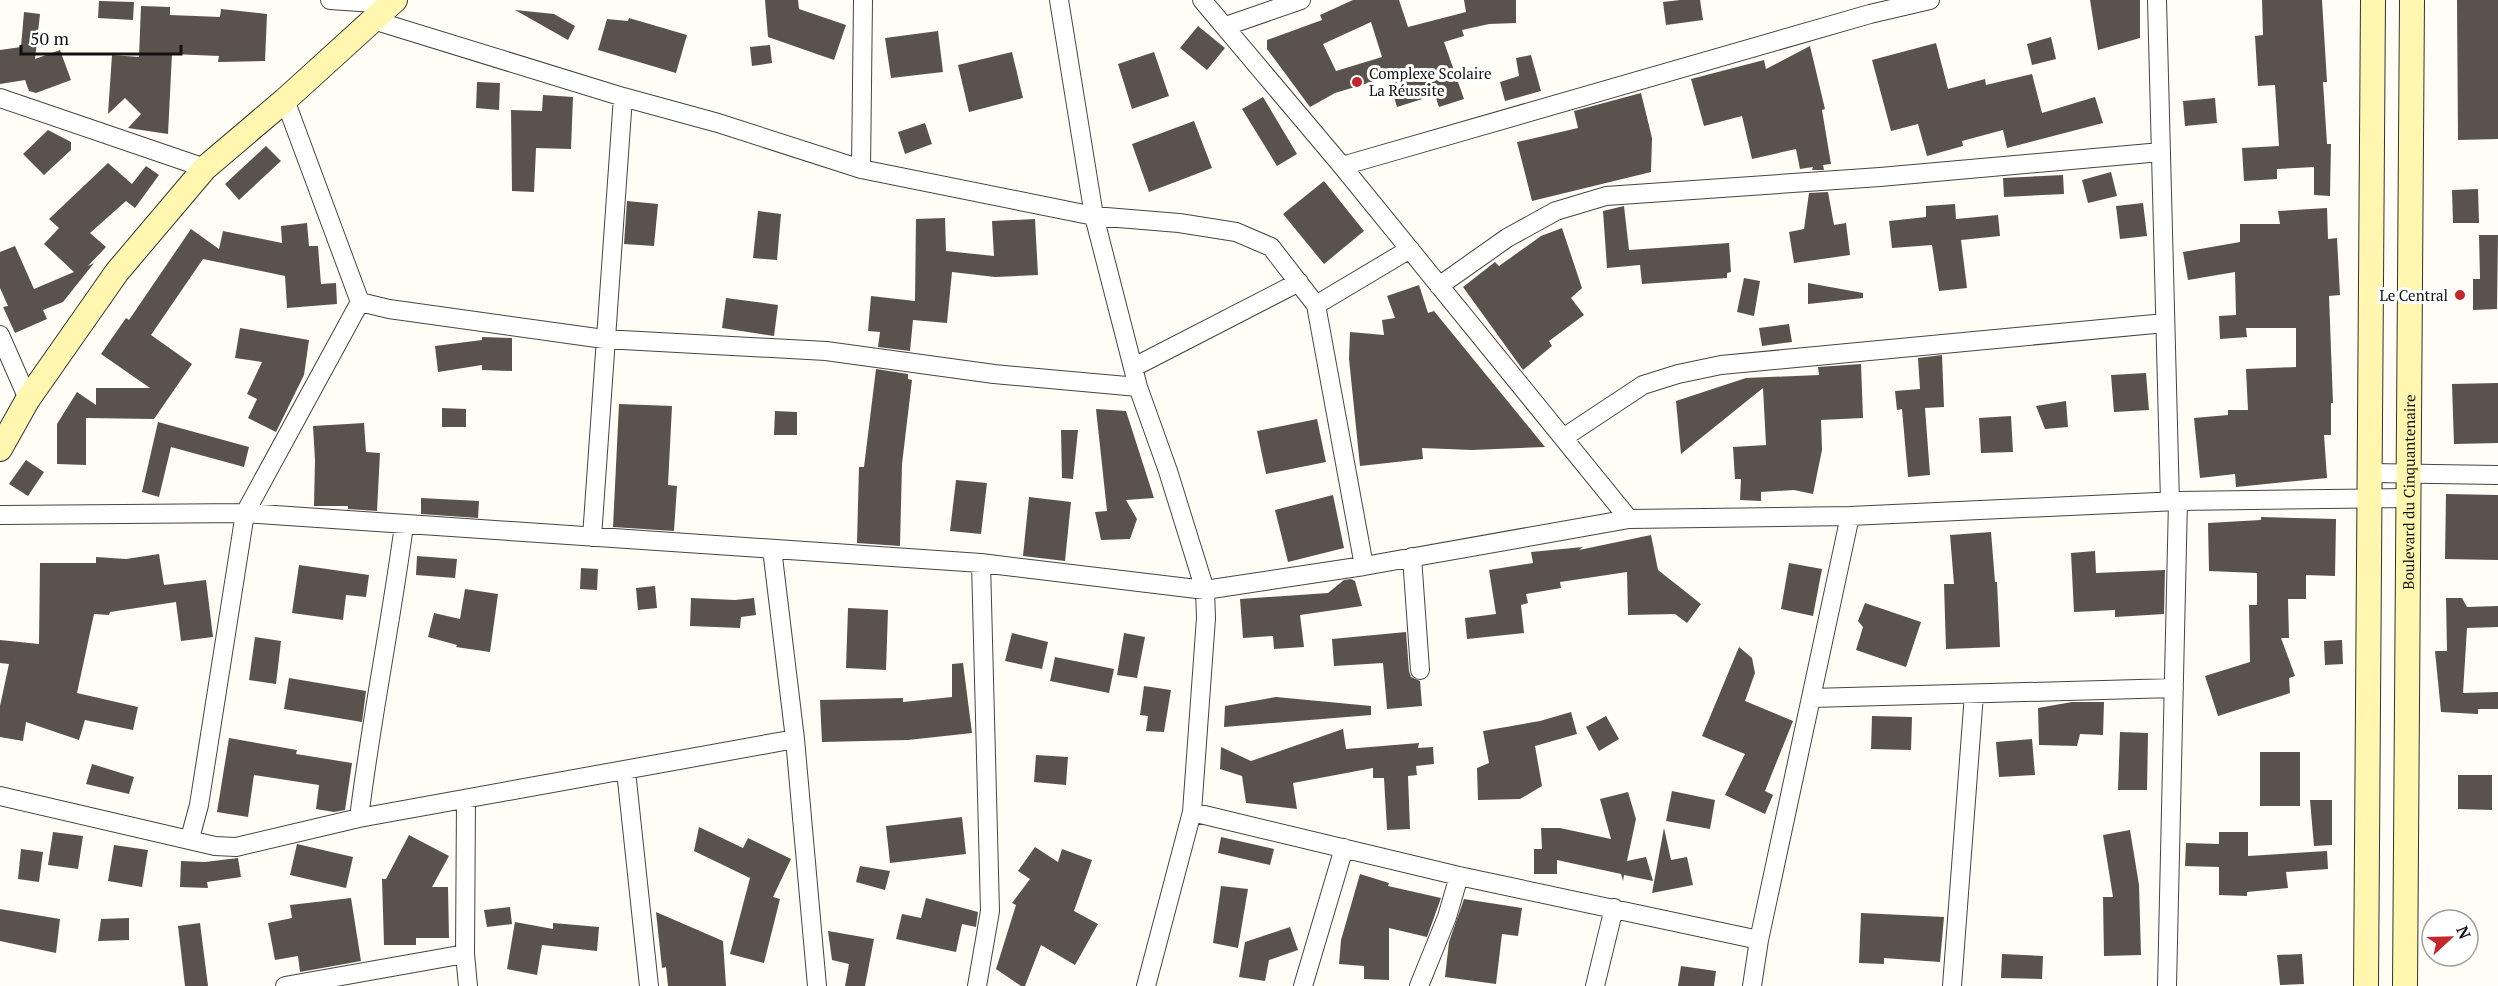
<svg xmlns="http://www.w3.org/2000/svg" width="2498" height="986" viewBox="0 0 2498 986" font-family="'PT Serif',serif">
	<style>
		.building { fill: #5a524d; fill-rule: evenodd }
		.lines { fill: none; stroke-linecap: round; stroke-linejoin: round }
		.street-casing { stroke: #444; stroke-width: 20 }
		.secondary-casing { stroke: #333; stroke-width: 26 }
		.street { stroke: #fff; stroke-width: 18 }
		.secondary { stroke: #fff6b0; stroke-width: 24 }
		.poi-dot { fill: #c4262e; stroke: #fff; stroke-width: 2 }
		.labels { text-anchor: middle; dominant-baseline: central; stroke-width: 6; stroke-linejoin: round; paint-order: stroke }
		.poi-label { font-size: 15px; fill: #111; stroke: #fff; text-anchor: start }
		.street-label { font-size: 15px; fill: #111; stroke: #fff }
	</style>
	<rect width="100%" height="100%" fill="#fffdf5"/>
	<!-- building -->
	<path class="building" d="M765,0H798L799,9L846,25L834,60L768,37Z
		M1353,0H1399L1408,27L1466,12L1464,0H1516V23L1489,24L1462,30L1464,36L1444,42L1464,99L1439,107L1435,95L1397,107L1388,77L1335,93L1310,107L1267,49V40L1322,20L1320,15ZM1371,22L1382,57L1336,71L1323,44Z
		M1680,0H1700L1703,20L1666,25L1663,2Z
		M2090,0H2140V38L2098,50Z
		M2262,0H2322L2327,82H2323L2327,144H2331L2330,196L2314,195V167L2277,169V179L2244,181L2242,148L2279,146L2275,85L2258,86L2255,36L2263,35Z
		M2457,0H2498V139L2458,140Z
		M99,1L134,2L133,20L98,18Z
		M141,6L170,7V15L220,17L221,9L267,14L265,61L218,62L219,56L172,54L168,134L128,128L141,114L125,98L108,114L112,55L139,57Z
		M515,10L554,14L575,26L568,40Z
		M24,12L40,14L35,59L60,50L71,80L36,93L29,91L25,80L0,84V50L21,47Z
		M629,18L687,35L676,73L598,50L607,19L628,21Z
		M1198,26L1225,48L1207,70L1180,48Z
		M938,31L943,72L891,78L885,38Z
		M2051,37L2056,59L2032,65L2027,44Z
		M1936,43L1948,89L1985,79L1986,85L2032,74L2042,113L2095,97L2103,123L2007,148L2003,130L1962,141L1963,146L1927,156L1918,124L1891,131L1872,60Z
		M770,45L772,63L752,66L750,47Z
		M1810,46L1825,109L1822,110L1831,164L1823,165L1824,170H1812L1813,167L1800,169L1796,149L1752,159L1742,116L1704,126L1691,79L1764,60L1766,69Z
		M1012,52L1023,98L969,112L958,65Z
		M1154,52L1169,96L1132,109L1118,64Z
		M1531,55L1541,91L1505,101L1500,82L1519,76L1516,58Z
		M477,82L500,83L499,110L476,108Z
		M1641,93L1652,138L1651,172L1532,201L1517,142L1578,128L1574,111Z
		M543,95L573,97L571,149L536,148L534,192L512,191L511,110L542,111Z
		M1263,97L1297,154L1277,166L1242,109Z
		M2215,98L2217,123L2185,126L2183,101Z
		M1194,121L1212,168L1149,192L1132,144Z
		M925,123L932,144L905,154L898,132Z
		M48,130L71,142V150L44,175L23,154Z
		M266,146L281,161L239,200L225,184Z
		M108,163L132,184L146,166L159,175L135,208L126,201L90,233L106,247L88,266L94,263L63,302L43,310L47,319L15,333L3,307L8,306L0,288V252L15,246L34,289L74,272L44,244L59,228L49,219Z
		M2111,172L2117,196L2088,203L2082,180Z
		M2063,175L2064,194L2004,197L2003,178Z
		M1324,181L1364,231L1324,264L1283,214Z
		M2478,189L2479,223H2453L2452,190Z
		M1828,192L1834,225L1846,223L1850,255L1794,263L1789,232L1804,229L1809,193Z
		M627,201L658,204L654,246L624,244Z
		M2143,203L2147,236L2120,239L2116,206Z
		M1955,204L1956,219L1998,215L2000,236L1961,240L1967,288L1939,291L1932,245L1892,248L1889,221L1926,217V206Z
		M1624,206L1629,250L1729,243L1731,272L1727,273V278L1642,284L1640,265L1607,268L1603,211Z
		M2327,208L2328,239L2337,238L2340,295L2329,296L2333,403H2331V435H2324L2327,478L2236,487L2235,474L2200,478L2194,418L2228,415V410H2248L2246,369L2296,367V328H2246L2247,337L2220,339L2219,316L2236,315L2235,272L2188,280L2183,252L2240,242V224H2280L2278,211Z
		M758,211L781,214L777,260L753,258Z
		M945,218L946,251L994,256L992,221L1035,219L1038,275L995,277L952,272L947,323L913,320L910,351L878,347L880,332L868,331L871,296L915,301L916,219Z
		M307,223L309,246H318L321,284L336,283L337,304L287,308L285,276L203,259L151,335L192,364L154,419L86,418V465L57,464V424L77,392L96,405V388H150L101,354L126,318L129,320L191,229L219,249L223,231L282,243L281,226Z
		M1562,228L1582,288L1571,298L1584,315L1549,341L1552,346L1523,370L1463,287L1495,262L1499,266L1541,236Z
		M2479,235H2498L2497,309L2473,310V279H2480Z
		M1744,278L1760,281L1754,316L1737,312Z
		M1808,283L1863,293V298L1808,304Z
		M1419,285L1428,313L1434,311L1545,447L1472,450L1422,448L1423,459L1360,466L1349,359L1350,332L1384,335L1382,320L1395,318L1387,296Z
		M726,298L778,305L774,336L722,328Z
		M1789,324L1792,342L1762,346L1759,328Z
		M240,328L309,340L304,375L276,432L248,418L257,399L247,394L262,362L235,358Z
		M482,337L512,338V371L482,370V365L438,372L435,346L482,340Z
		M1942,355L1944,407L1925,408L1930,475L1908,477L1902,409L1897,410L1895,391L1920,389L1918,358Z
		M1861,364L1863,418L1821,420L1822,450L1813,494L1794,490L1761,492V501L1740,500L1741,479H1735L1733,447L1766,445L1763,388L1681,454L1676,401L1746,378L1819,375L1818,367Z
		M876,369L908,374V379L912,380L902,464L900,546L857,543L859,467H864Z
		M2146,373L2149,410L2114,412L2111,375Z
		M2498,383V443L2454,444L2452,384Z
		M2066,401L2068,427L2045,429L2036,406Z
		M619,404L672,406L668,485L677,486L674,531L613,527Z
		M442,408L466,409V427H442Z
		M1096,409L1126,411L1154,498L1126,500L1137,519L1130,539L1101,540L1095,512L1107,511Z
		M775,411L797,412V435H774Z
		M2011,416L2013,452L1981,453L1979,418Z
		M1317,419L1326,462L1266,474L1257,431Z
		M158,422L249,447L244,467L171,447L159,497L142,492Z
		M364,423L366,452L380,453L377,511L348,509V506H314L315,460L313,426Z
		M1061,430H1078L1073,479L1062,478Z
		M26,460L44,472L28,496L9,484Z
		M956,480L987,483L981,534L950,531Z
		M2446,494L2498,495V560L2445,559Z
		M1333,495L1344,548L1288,562L1275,510Z
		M1029,497L1071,502L1065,561L1023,556Z
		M421,498L479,501L478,518L421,514Z
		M2261,517L2336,519L2335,576L2306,575V599H2288L2289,638H2281L2295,676L2289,678L2290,693L2218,716L2205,676L2250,662L2249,605H2257V573L2209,571L2208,523L2261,520Z
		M1991,532L1995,582H1997L2000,647L1946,649L1944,584H1954L1950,535Z
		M1651,535L1658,570L1701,604L1687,623L1675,614L1628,615L1627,572L1560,582L1561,588L1526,594L1528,603L1521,605L1524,633L1467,639L1465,618L1496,614L1489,570L1533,563L1531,552L1583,547L1579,550Z
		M2095,551L2096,573L2165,570L2164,614L2115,617V610L2074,612L2071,553Z
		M159,554L164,585L206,580L213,637L181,641L176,602L110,612L109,615L94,614L77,693L138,707L133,730L85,720L79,740L26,722L23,741L0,737V706L9,664L0,663V640L39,644L40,563H96V557L126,559Z
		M417,556L457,559L455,578L416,575Z
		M1789,563L1822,569L1813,616L1781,609Z
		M299,565L369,575L366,597L346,595L343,620L292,613Z
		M581,568L598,569L597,590L580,589Z
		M1351,579L1355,581L1362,606L1300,615L1304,647L1274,649L1273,636L1243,638L1240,599L1328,593L1344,580Z
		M655,586L657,608L638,610L636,588Z
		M465,589L498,594L490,652L456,647L457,645L428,637L434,613L460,619Z
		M691,598L735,600L754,598L756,615L741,617L740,628L690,626Z
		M2446,598H2462L2467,607L2498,606V627L2467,628L2463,693L2498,692V709H2478V714L2441,712L2435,651H2447Z
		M1865,603L1921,622L1906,667L1856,650L1863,627L1858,621Z
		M848,608L888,610L886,670L846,668Z
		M1406,632L1409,671L1411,677L1420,681L1422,706L1387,709L1383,663L1334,666L1332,639Z
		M1012,633L1048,642L1042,669L1005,661Z
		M1124,633L1145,637L1137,678L1117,675Z
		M255,637L281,641L276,684L249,680Z
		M2342,640L2343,664L2325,665L2324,641Z
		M1739,647L1752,658L1755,673L1745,701L1793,721L1765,791L1773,795L1765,814L1725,795L1745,754L1702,736Z
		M1055,657L1114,669L1109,693L1050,681Z
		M963,663L972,733L908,740L822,742L820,700L903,698V702L952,697V664Z
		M289,678L366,691L362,722L284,709Z
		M1144,686L1171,690L1164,732L1146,731L1148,716L1140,715Z
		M1276,697L1371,706V715L1224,727L1225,706Z
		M2072,702H2104L2103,735L2080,734L2077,746L2039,745L2038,708Z
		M1571,712L1577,734L1535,746L1542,786L1520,799L1478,800L1477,768L1489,763L1483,731L1540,721Z
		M1606,716L1619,739L1599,751L1586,727Z
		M1872,716L1912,717L1911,750L1871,749Z
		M1343,729L1346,749L1419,743L1418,748L1433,747L1434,764L1416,766L1417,775L1408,776L1410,829L1387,830L1384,778H1373V768L1293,783L1297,809L1246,803L1242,776L1220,769L1221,747L1251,761Z
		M2120,732L2148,733L2147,790H2118Z
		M229,738L297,750L296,754L352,763L345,810L334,812L316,809L319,785L254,775L248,817L217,812Z
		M2032,739L2035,775L1999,777L1996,742Z
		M2260,752H2300V806H2260Z
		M1036,755L1068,757L1066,785L1034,782Z
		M92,764L134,777L129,794L86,784Z
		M2458,775H2492V810L2458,809Z
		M1672,791L1715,800L1710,829L1666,821Z
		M1628,792L1636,819L1627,861L1646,857L1653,881L1624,875L1623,881L1621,874L1557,860V874H1534V849H1542L1541,828H1560L1611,839L1600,799Z
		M2310,800H2332V845L2314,846Z
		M962,817L966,854L890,863L886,826Z
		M699,827L743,848L748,838L791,859L773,897L780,899L764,963L730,954L750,878L694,851Z
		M1664,828L1671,860L1687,857L1693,885L1652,893Z
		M2130,830L2139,885L2141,955L2104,956L2103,897H2113L2103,835Z
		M53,832L83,836L78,869L48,865Z
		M2219,832H2248V856L2327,851L2328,869L2286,872L2288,888L2247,892V896L2219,895V867L2185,866L2186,843L2219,844Z
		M409,835L449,856L432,887H448L449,938H416V945H384L382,879H386Z
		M1221,837L1274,849L1270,865L1218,853Z
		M297,844L353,857L346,888L290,875Z
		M114,845L148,850L142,887L108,881Z
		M1035,847L1058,862L1062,849L1092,860L1074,911L1098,924L1075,965L1041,945L1025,986H1021L996,969L1016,905L1012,903L1030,879L1018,871Z
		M21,849L43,852L39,882L18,879Z
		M238,858L241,877L207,882L208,888L180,887L181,861L205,862Z
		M860,866L890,871L885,890L856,882Z
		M1360,874L1389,883L1388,886L1441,898L1427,937L1389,928V980L1364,979V966L1339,964L1341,940Z
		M1221,886L1248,889L1238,948L1213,943Z
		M351,898L361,961L300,972L298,956L275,960L268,923L292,918L290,905Z
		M926,898L978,912L976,927L962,924L956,952L896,939L902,914L921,918Z
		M1464,899L1522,908L1518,936L1502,934L1496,984L1445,977L1449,942Z
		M510,907L512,924L487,927L484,910Z
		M0,909L60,919L56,953L0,941Z
		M656,912L723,941L726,986H668L666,967L662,968Z
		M1861,913L1944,917L1940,962L1884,958V964L1859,963Z
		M129,918V940L98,941L101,919Z
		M515,922L553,929V923L599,927L597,951L542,945L537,975L507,969Z
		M200,923L208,986H185L178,926Z
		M1290,927L1298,950L1269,960L1265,981L1239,977L1245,942Z
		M828,931L874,939L865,986H845L849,964L832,960Z
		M2002,954L2043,956L2042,979L2001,978Z
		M2302,954L2304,984L2280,985L2277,955Z
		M1681,966L1716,971L1714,986H1678Z"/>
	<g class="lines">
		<defs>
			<path id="street" d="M330,0L390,4
				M1059,0L1094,216L1138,387L1168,471L1205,590L1206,618L1192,812L1146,986
				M1202,0L1342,166L1629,519
				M2157,0L2170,502
				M373,20L623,97L718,123L861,169L1094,216L1179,223L1236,232L1271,247L1316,305L1364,566
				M1226,26L1301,0
				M0,98L205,168
				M285,100L360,302
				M1342,166L1870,14L1930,0
				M861,169L863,0
				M1439,286L1507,238L1556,211L1606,196L1880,177L2161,152
				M360,302L389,309L604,339L826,351L994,374L1138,387
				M1316,305L1410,249
				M0,335L28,399
				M1134,367L1299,282
				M1563,438L1643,385L1678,374L1721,365L2165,323
				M2371,473L2498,475
				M0,515L245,513L981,563L1205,590L1364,566L1629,519L1850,516L2178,501L2408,498
				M592,537L623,97
				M772,549L795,739L817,986
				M1412,557L1420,670
				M1812,698L2174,688
				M626,771L649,986
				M0,796L215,846L236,847L359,818L795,739
				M466,799L465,954L468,986
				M1192,812L1459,876L1759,940
				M359,818C371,720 391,623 404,525
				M190,838L199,805L245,513L360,302
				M285,986L465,954
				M977,986L990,911L981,563
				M1303,986L1344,848
				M1419,986L1447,917L1459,876
				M1595,986L1614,908
				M1752,986L1759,940L1850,516
				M1952,986L1974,694
				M2167,986L2178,501"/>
			<g id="secondary">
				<path d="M0,449L28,399L117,272L205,168L285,100L395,0"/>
				<path d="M2366,986L2373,0"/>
				<path id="s1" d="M2405,986L2412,0"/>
			</g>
		</defs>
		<!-- street casing -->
		<use href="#street" class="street-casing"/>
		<!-- secondary casing -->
		<use href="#secondary" class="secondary-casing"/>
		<!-- street -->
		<use href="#street" class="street"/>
		<!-- secondary -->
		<use href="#secondary" class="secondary"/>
	</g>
	<!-- markers -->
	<g class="poi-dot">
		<circle cx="1357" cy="82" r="6"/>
		<circle cx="2460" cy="295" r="6"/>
	</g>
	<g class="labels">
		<!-- poi labels -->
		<g class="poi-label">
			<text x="1369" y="73">Complexe Scolaire<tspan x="1369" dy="17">La Réussite</tspan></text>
			<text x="2448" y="295" text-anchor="end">Le Central</text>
		</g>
		<!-- street labels -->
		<g class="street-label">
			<text stroke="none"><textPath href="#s1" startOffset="494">Boulevard du Cinquantenaire</textPath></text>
		</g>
	</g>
	<!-- north arrow -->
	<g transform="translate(2450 938) rotate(68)"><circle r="28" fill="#ffffff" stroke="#a0a0a0" stroke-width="1.5"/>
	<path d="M0-4.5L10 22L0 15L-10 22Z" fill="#c4262e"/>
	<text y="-9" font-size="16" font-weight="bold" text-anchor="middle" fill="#111111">N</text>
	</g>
	<!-- scale -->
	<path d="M21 45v9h160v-9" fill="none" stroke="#111111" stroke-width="3"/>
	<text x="30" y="45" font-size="18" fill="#111111" stroke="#ffffff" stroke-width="4.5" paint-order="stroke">50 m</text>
</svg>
